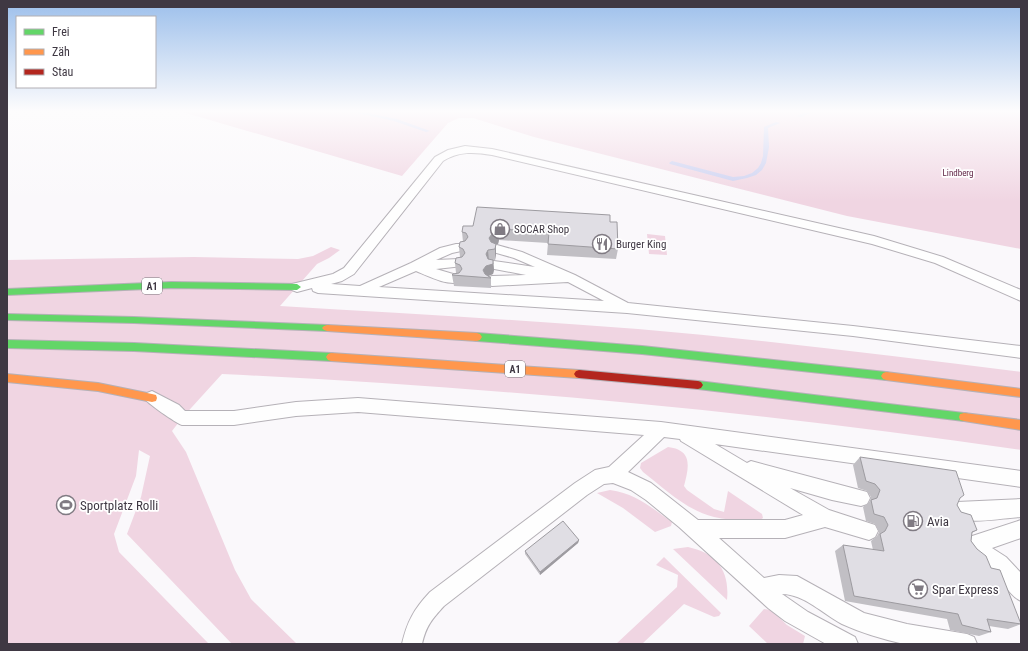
<svg xmlns="http://www.w3.org/2000/svg" width="1028" height="651" viewBox="0 0 1028 651" font-family="'Roboto Condensed',sans-serif">
	<style>
		.green { fill: #f0d5e2 }
		.lines { fill: none; stroke-linecap: round; stroke-linejoin: round }
		.stream { fill: #cacff0; fill-rule: evenodd }
		.lane-casing { stroke: #b5b1b7; stroke-width: 2 }
		.fast-casing { stroke: #b5b1b7; stroke-width: 2 }
		.slow-casing { stroke: #b5b1b7; stroke-width: 2 }
		.jam-casing { stroke: #b5b1b7; stroke-width: 2 }
		.lane { fill: #fefefe; fill-rule: evenodd }
		.fast { fill: #63d668; fill-rule: evenodd }
		.slow { fill: #ff974d; fill-rule: evenodd }
		.jam { fill: #b3261e; fill-rule: evenodd }
		.wall { fill: #c1bfc4 }
		.shaded-wall { fill: #9d9ba0 }
		.building { fill: #e0dee4; stroke: #9d9ba0 }
		.labels { text-anchor: middle; dominant-baseline: central; stroke-width: 3.5; stroke-linejoin: round; paint-order: stroke }
		.far-park-label { font-size: 9px; fill: #612546; stroke: #fff }
		.shield { fill: #fff; stroke: #79747b; stroke-width: 1 }
		.shield-label { font-size: 10px; font-weight: bold; fill: #3f3843 }
		.poi-label { font-size: 11px; fill: #3f3843; stroke: #fff; text-anchor: start }
		.near-poi-label { font-size: 13px; fill: #3f3843; stroke: #fff; text-anchor: start }
	</style>
	<rect width="100%" height="100%" fill="#faf8fb"/>
	<!-- green -->
	<path class="green" d="M179,111H1021V249L847,216L534,137L473,118H459L448,123L402,176Z
		M647,234L665,236L667,255L649,254Z
		M331,247L340,250L329,258L317,264L280,306C400,313 519,320 638,329C766,340 894,356 1021,372V450C756,411 490,387 222,374L182,418L172,431L186,452L235,570L251,599L297,644H232L127,534L141,497L150,456L139,450L136,476L114,534L119,552L209,644H7V260L194,257L298,259L313,256Z
		M668,447C693,450 689,467 684,486L687,490L714,509L724,512L728,491L762,514L763,518L760,520C745,520 729,521 714,517C686,510 665,489 643,472L640,468L641,463Z
		M610,490C637,494 650,507 672,522L671,526L655,532L623,508L597,493Z
		M688,547C716,553 730,570 727,600L673,549Z
		M664,557L721,613L719,616L714,617L684,604L642,644H616L677,587L678,575L656,565Z
		M764,609L771,610L787,625L805,636L803,644H768L749,626Z"/>
	<g class="lines">
		<!-- stream -->
		<path class="stream" d="M351,111H358L397,119L430,131L426,132L394,121L353,112Z
			M809,111H815L801,117L797,116Z
			M776,122L780,123L768,128L769,147L766,163L762,170L756,175L747,178L733,181L670,164L669,163L672,161L733,177L744,176L752,173L758,168L761,163L763,156L764,127Z"/>
		<defs>
			<path id="lane" d="M465,146L492,149L874,236L943,257L1021,290V301L935,263L872,244L492,155C474,152 459,151 443,161L354,274L342,281L331,284L360,286L411,263L440,248L456,244H466L468,247L466,250L452,253L436,260L459,259L463,260L465,263L463,266L436,269L460,276L462,279L460,282C447,286 428,276 416,271L379,287L604,301L568,282L492,286L487,284L485,281L487,278L492,276L526,275L489,268L488,265L489,262L494,261L535,267L514,258L493,252L491,249L493,246L497,245L522,252L575,275L628,303L853,326L1021,346V358L853,336L627,313L318,293L313,291L312,288L297,292L292,290L290,287L292,284L333,274L344,268L435,157L448,150Z
				M152,391L179,405L185,411H234L296,402L358,398L661,422L1021,471V487L715,444L747,463L751,461L867,492L870,498L867,504L861,506L832,500L790,488L829,510L875,525L878,531L875,537L869,540L825,527L785,538H719L764,578L779,575L797,576L864,613L907,624L967,634L974,637L977,644H904C882,639 862,633 842,624C823,614 804,594 782,594L808,612L855,637L858,644H826L785,621L768,608L679,527L646,500L631,490L613,483L604,484L587,495L444,606C432,619 426,626 422,644H402C407,622 414,609 430,592L575,483L595,470L609,467L644,435L358,412L296,416L234,425H182C176,423 147,403 144,398L147,393ZM664,437L680,439L681,441L803,515L785,520H698L651,483L628,472Z
				M1021,499V517C1001,518 969,525 951,517L948,511L951,505L957,502Z
				M1021,520V538L992,548L1006,557L1021,573V601C1009,596 1003,580 993,571C983,563 966,558 961,546L963,539Z"/>
			<path id="fast" d="M171,282L297,284L301,287L297,290L171,288L7,295V289Z
				M7,314L134,317L327,325L330,326L332,328L330,330L327,331L134,323L7,320Z
				M477,333L642,346L886,372L889,373L891,376L889,379L886,380L642,354L477,341L474,340L472,337L474,334Z
				M7,340L134,343L331,353L334,354L336,357L334,360L331,361L134,351L7,348Z
				M698,381L964,413L968,414L969,417L968,420L964,421L698,389L695,388L693,385L695,382Z"/>
			<path id="slow" d="M327,325L477,333L480,334L482,337L480,340L477,341L327,331L324,330L322,328L324,326Z
				M331,353L579,370L582,371L584,374L582,377L579,378L331,361L328,360L326,357L328,354Z
				M886,372L1021,389V397L886,380L883,379L881,376L883,373Z
				M7,374L98,383L152,394L156,395L157,398L156,401L152,402L98,391L7,382Z
				M964,413L1021,420V430L964,421L960,420L959,417L960,414Z"/>
			<path id="jam" d="M579,370L698,381L701,382L703,385L701,388L698,389L579,378L576,377L574,374L576,371Z"/>
		</defs>
		<!-- lane casing -->
		<use href="#lane" class="lane-casing"/>
		<!-- fast casing -->
		<use href="#fast" class="fast-casing"/>
		<!-- slow casing -->
		<use href="#slow" class="slow-casing"/>
		<!-- jam casing -->
		<use href="#jam" class="jam-casing"/>
		<!-- lane -->
		<use href="#lane" class="lane"/>
		<!-- fast -->
		<use href="#fast" class="fast"/>
		<!-- slow -->
		<use href="#slow" class="slow"/>
		<!-- jam -->
		<use href="#jam" class="jam"/>
	</g>
	<!-- wall -->
	<path class="wall" d="M610,222L618,249L616,259L547,255L548,243L499,240L498,244H496V254L495,260H493L494,270L493,274L488,276L491,278V288L454,286L452,275L456,273L455,263L460,257L459,247L463,242L462,232L473,226Z
		M860,457L959,498L957,505L961,512L977,530L972,533L971,541L991,568L1021,624L1008,629L989,626L991,632L979,636L950,630L947,619L845,601L835,551L843,545L873,550L871,541L877,536L879,532L875,524L866,521L863,507L870,501L871,497L867,491L858,488L853,465Z
		M579,540L578,543L540,575L525,554V551Z"/>
	<!-- shaded-wall -->
	<path class="shaded-wall" d="M498,229L499,240L498,244H496V254L495,260V249L489,238L492,234Z
		M488,250L489,261L486,254Z
		M493,260L494,270L493,274L486,277L483,270L486,266Z
		M579,540L578,543L540,575V572Z"/>
	<!-- building -->
	<path class="building" d="M477,207L610,215V222H617L618,249L548,244L549,232L498,229V233L492,234L489,238L491,242L496,244L495,249L488,250L486,254L488,259L493,260V264L486,266L483,270L485,274L491,278L452,275L453,274L459,273L462,269L460,265L455,263L456,258L462,257L465,253L463,249L459,247L460,242L465,241L468,237L466,233L462,232L463,226H473Z
		M860,457L956,471L964,495L960,498L957,505L961,512L971,515L977,530L972,532L971,541L977,549L986,556L991,568L1000,570L1021,624L987,619L991,632L962,625L958,614L854,596L843,545L884,551L880,534L885,531L888,525L884,517L874,514L871,500L877,498L880,490L875,484L866,481Z
		M563,521L579,540L540,572L525,551Z"/>
	<!-- sky -->
	<linearGradient id="sky" x2="0" y2="1"><stop stop-color="#9cbfeb"/><stop offset="0.55" stop-color="#fdfcfd"/><stop offset="1" stop-color="#fdfcfd" stop-opacity="0"/></linearGradient>
	<rect width="1028" height="202" fill="url(#sky)"/>
	<!-- icons -->
	<defs>
		<symbol id="shop-ring" viewBox="-11 -11 22 22"><circle r="9.5" fill="#fff" stroke="#807b83" stroke-width="1.5"/><path d="M-5-2.5h2.3a2.7 3.5 0 0 1 5.4 0H5L5.5 6h-11ZM-1.5-2.5h3a1.5 2.3 0 0 0-3 0Z" fill="#807b83"/></symbol>
		<symbol id="restaurant-ring" viewBox="-11 -11 22 22"><circle r="9.5" fill="#fff" stroke="#807b83" stroke-width="1.5"/><path d="M-5-6h1v4h1v-4h1v4h1v-4h1v5L-1.5 .5V6h-2V.5L-5-1ZM5-6V6H3V1.5H1.5Q1.5-4 5-6Z" fill="#807b83"/></symbol>
		<symbol id="stadium-ring" viewBox="-11 -11 22 22"><circle r="9.5" fill="#fff" stroke="#807b83" stroke-width="1.5"/><path d="M0-5a6.5 5 0 1 0 0 10a6.5 5 0 1 0 0-10ZM-3.5-1.8h7v3.6h-7Z" fill="#807b83"/></symbol>
		<symbol id="fuel-ring" viewBox="-11 -11 22 22"><circle r="9.5" fill="#fff" stroke="#807b83" stroke-width="1.5"/><path d="M-5.5-6h7V0h2V4h1.3V-2.5L3-4.5l.8-.8L6-3V5H2.5V1h-1V6h-7ZM-4.2-4.7v3.2H.2V-4.7Z" fill="#807b83"/></symbol>
		<symbol id="supermarket-ring" viewBox="-11 -11 22 22"><circle r="9.5" fill="#fff" stroke="#807b83" stroke-width="1.5"/><path d="M-6-5.5h2.5l.6 2H6L4.5 2H-2.5L-4.4-4H-6ZM-1.5 3.2a1.3 1.3 0 1 0 .1 0ZM3 3.2a1.3 1.3 0 1 0 .1 0Z" fill="#807b83"/></symbol>
	</defs>
	<g fill-rule="evenodd">
		<use href="#shop-ring" x="489" y="218" width="22" height="22"/>
		<use href="#restaurant-ring" x="591" y="233" width="22" height="22"/>
		<use href="#stadium-ring" x="55" y="494" width="22" height="22"/>
		<use href="#fuel-ring" x="902" y="510" width="22" height="22"/>
		<use href="#supermarket-ring" x="907" y="578" width="22" height="22"/>
	</g>
	<g class="labels">
		<!-- far-park labels -->
		<g class="far-park-label">
			<text x="958" y="173">Lindberg</text>
		</g>
		<!-- shield labels -->
		<g class="shield">
			<rect x="142" y="278" width="20" height="16" rx="3"/>
			<rect x="505" y="361" width="20" height="16" rx="3"/>
		</g>
		<g class="shield-label">
			<text x="152" y="286">A1</text>
			<text x="515" y="369">A1</text>
		</g>
		<!-- poi labels -->
		<g class="poi-label">
			<text x="514" y="229">SOCAR Shop</text>
			<text x="616" y="244">Burger King</text>
		</g>
		<!-- near-poi labels -->
		<g class="near-poi-label">
			<text x="80" y="505">Sportplatz Rolli</text>
			<text x="927" y="521">Avia</text>
			<text x="932" y="589">Spar Express</text>
		</g>
	</g>
	<!-- border -->
	<rect width="1028" height="651" fill="none" stroke="#3f3843" stroke-width="16"/>
	<!-- legend -->
	<rect x="16" y="16" width="140" height="72" fill="#ffffff" stroke="#b2afb4"/>
	<rect x="24" y="29" width="20" height="6" fill="#63d668" stroke="#b2afb4"/>
	<text x="52" y="36" font-size="12" fill="#3f3843">Frei</text>
	<rect x="24" y="49" width="20" height="6" fill="#ff974d" stroke="#b2afb4"/>
	<text x="52" y="56" font-size="12" fill="#3f3843">Zäh</text>
	<rect x="24" y="69" width="20" height="6" fill="#b3261e" stroke="#b2afb4"/>
	<text x="52" y="76" font-size="12" fill="#3f3843">Stau</text>
</svg>
